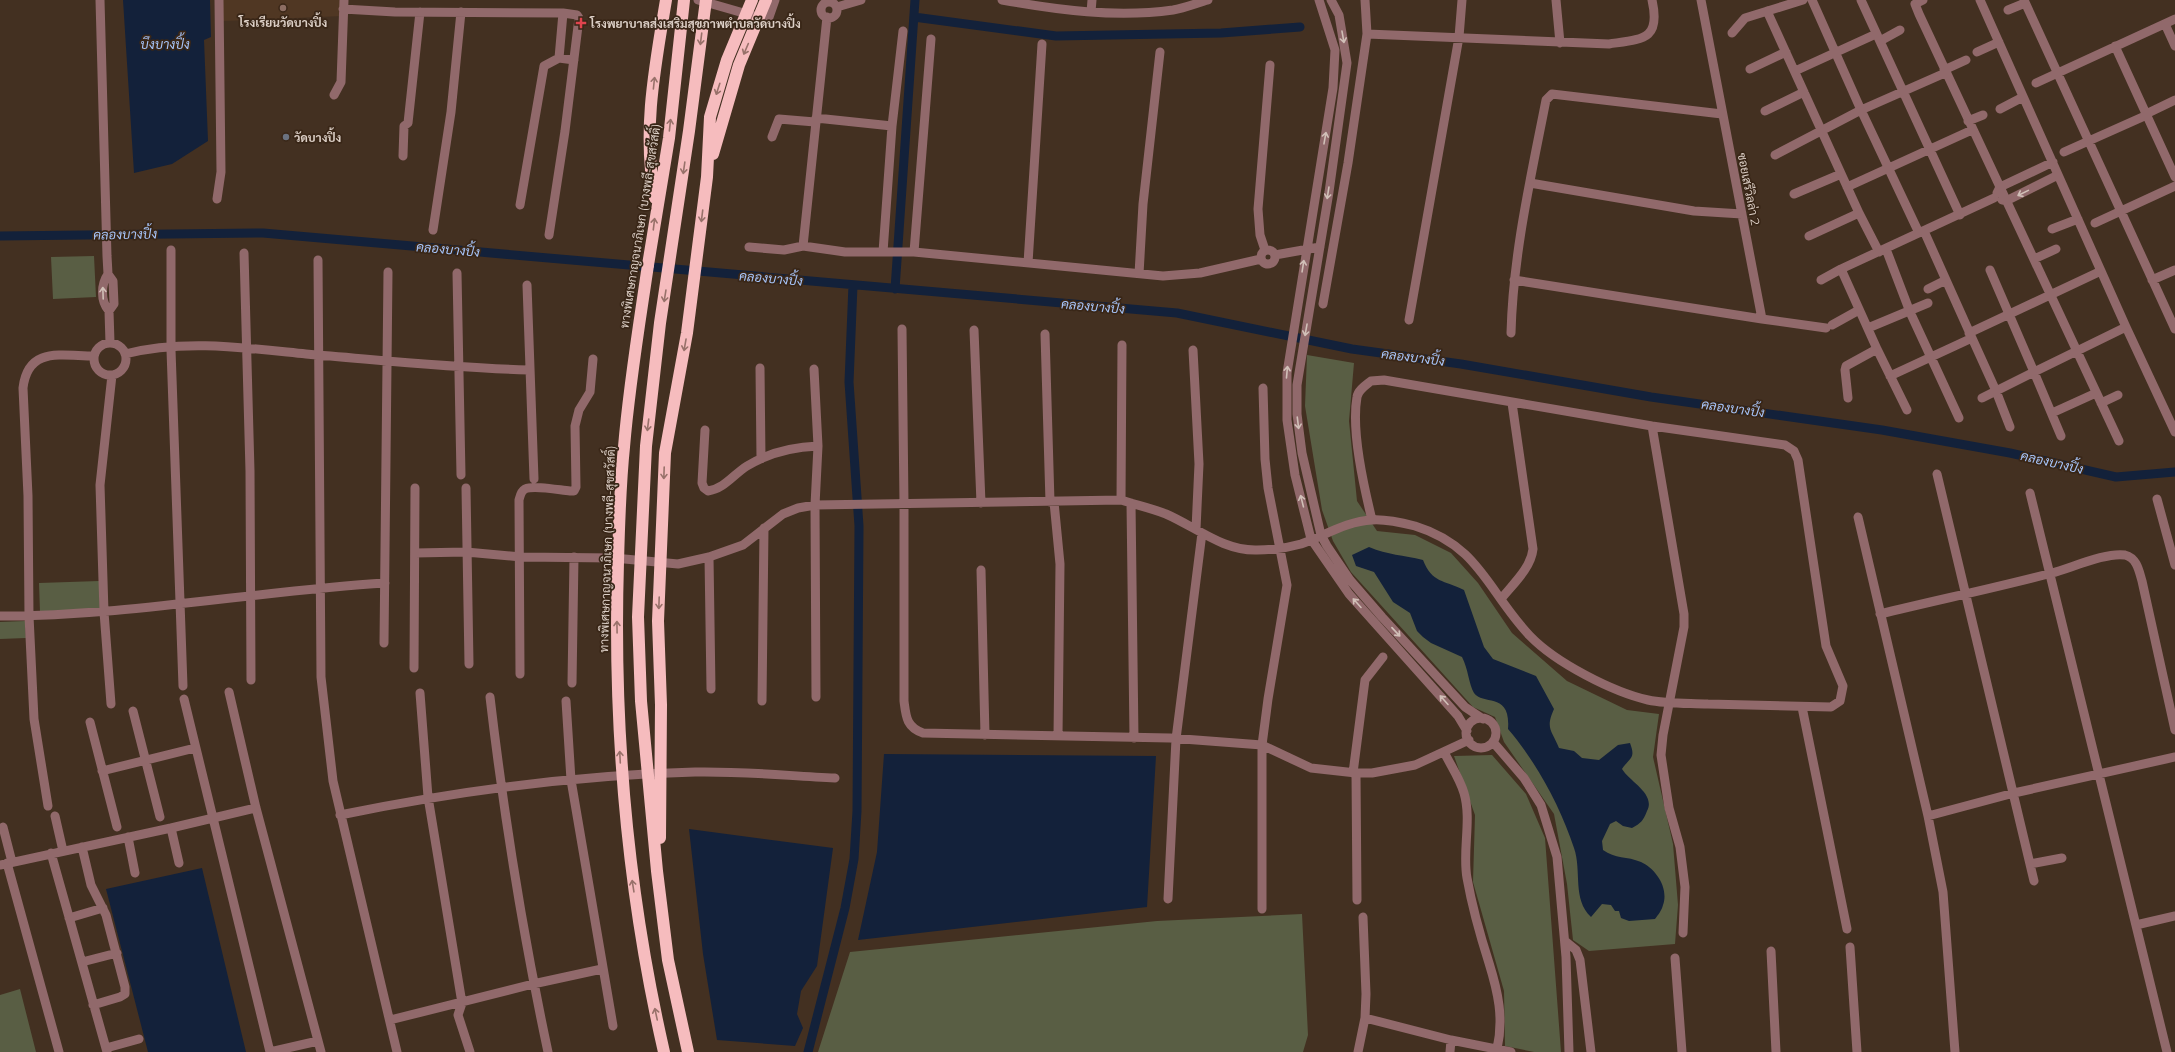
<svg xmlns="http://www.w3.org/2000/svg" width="2175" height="1052" viewBox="0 0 2175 1052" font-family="Montserrat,Sarabun,sans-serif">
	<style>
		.built { fill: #503723 }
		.green { fill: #595e44 }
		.water { fill: #13213a }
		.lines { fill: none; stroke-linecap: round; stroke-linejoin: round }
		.canal { stroke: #13213a; stroke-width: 9 }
		.minor { stroke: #91696b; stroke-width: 9 }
		.highway { stroke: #f6bcbe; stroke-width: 12 }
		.highway-bridge { stroke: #f6bcbe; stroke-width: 12 }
		.oneway { stroke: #d1c0b8 }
		.oneway2 { stroke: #98716a }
		.education-dot { fill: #8d6e63; stroke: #392617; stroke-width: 1.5 }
		.health-dot { fill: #e0444e; stroke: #392617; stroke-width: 1.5 }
		.worship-dot { fill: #6b7280; stroke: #392617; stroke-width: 1.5 }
		.labels { text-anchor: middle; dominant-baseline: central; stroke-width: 3.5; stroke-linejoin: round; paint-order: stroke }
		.poi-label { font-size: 12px; font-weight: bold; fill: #dccfc6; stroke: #392617; text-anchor: start }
		.street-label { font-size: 12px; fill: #dccfc6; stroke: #392617 }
		.water-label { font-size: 13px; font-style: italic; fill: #a6c4f9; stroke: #392617 }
	</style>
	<rect width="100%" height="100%" fill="#433021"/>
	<!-- built -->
	<path class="built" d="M222,0H343V16L223,21Z"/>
	<!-- green -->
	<path class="green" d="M94,256L96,297L53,299L51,257Z
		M1307,355L1354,363L1349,421L1357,501L1377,531L1415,535L1451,553L1478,583L1512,633L1567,681L1627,710L1659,714L1653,757L1673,844L1678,905L1675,944L1589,951L1573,940L1567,884L1554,814L1504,742L1495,717L1473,707L1351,572L1333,541L1322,510L1305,406Z
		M99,581L100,610L40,612L39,583Z
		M25,621L26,638L0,639V622Z
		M1492,755L1526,794L1545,838L1561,1052H1534L1505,1046L1504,991L1473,882L1475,815L1454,756Z
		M1302,914L1308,1035L1303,1052H818L850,952L1157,921Z
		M20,989L36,1052H0V995Z"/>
	<!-- water -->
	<path class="water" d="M123,0H210L211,37L204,40L208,141L172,164L134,173Z
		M1369,547C1388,555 1403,555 1423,560C1432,583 1444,580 1464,590L1484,647L1493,659L1536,676L1554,709C1545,729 1552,730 1559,748L1574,751L1582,758L1599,760L1618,745L1630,743C1636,759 1630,757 1622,769C1630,782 1656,794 1647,811C1643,821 1641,823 1632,828L1623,826L1616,821L1610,824L1602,841L1603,850C1615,859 1627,856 1641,862C1656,869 1669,888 1663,905C1662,910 1658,915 1655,919L1629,921L1621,918L1619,911H1615L1611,905L1602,904L1591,917C1572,899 1582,871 1574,848C1560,806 1537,763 1508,729C1511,691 1483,706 1474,693C1469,685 1468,668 1462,657L1431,643L1423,637L1417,631L1410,613L1393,602L1374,572L1356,566L1352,555Z
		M884,754L1156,756L1147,907L858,940L877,852Z
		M689,829L833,848L817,966L801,991L797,1014L803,1028L795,1046L717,1040L703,954Z
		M202,868L246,1052H148L106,889Z"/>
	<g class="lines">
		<!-- canal -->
		<path class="canal" d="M914,17L1056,36L1221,33L1300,27
			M0,236L263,233L1177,313L1352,349L1461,364L1651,397L1882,430L2010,453L2116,477L2175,472
			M895,289L915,0
			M808,1052L845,908L854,859L857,811L859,526L849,382L853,285"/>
		<!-- minor -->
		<path class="minor" d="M100,0L107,256L108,274L113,281L114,304L109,311L110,343
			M698,0L768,20L775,0
			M1002,0C1058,10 1116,18 1173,10C1185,8 1197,3 1208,0
			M1319,0L1335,50L1333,88L1287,373V420L1295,475L1311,539L1349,594L1458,716L1467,731
			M1331,0L1339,15L1347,63L1329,192L1297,385V414L1302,453L1321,535L1327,546L1350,580L1382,617L1465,707L1483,719
			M1556,0L1560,43
			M1701,0L1762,319L1826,328
			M1812,0L1861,110L1919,233
			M1861,0L1960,215
			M1923,0L1915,4L1919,14L2119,441
			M1980,0L2126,327L2175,432
			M2024,0L2175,329
			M821 10a8 8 0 1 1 16 0a8 8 0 1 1-16 0Z
			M837,7L861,0
			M343,9L395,12L563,13L577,15L579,18L565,131L549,235
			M2008,10L2025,3
			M1767,11L1859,213L1879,252
			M1091,12L1092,0
			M2165,24L2175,46
			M1732,33L1745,18L1803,0
			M1367,34L1609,44C1643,39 1661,40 1652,0
			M1880,41L1900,30
			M2115,46L2175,177
			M1977,52L1999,42
			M559,58L563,13
			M1750,69L1786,52
			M1944,70L1966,60
			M1795,71L1876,34
			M2036,83L2175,19
			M334,95L341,82L344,0
			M2000,109L2023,97
			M1765,111L1804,92
			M2146,114L2175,100
			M816,118L892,126
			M1968,121L1983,115
			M772,137L779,119L815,122
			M2064,152L2147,115
			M1775,155L1861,110L1945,73
			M403,156L404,126L408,123L420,12
			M1530,183L1694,211L1742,214
			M1847,187L1972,130
			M1997,193L2000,187L2053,162
			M1794,194L1841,174
			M217,199L221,172L219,0
			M2002,200L2006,201L2058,175
			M520,205L544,66L559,58L574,60
			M2095,223L2175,186
			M2052,229L2078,219
			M433,230L451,112L461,12
			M1809,236L1859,213
			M803,246L827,17
			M749,247L784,250L803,246L845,252H914L1163,276L1200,273L1261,259
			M1886,249L1910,312L1959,418
			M1261 257a7 7 0 1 1 14 0a7 7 0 1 1-14 0Z
			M171,250V350L183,686
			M1265,250L1260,235L1258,209L1270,65
			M883,252L892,126L903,31
			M914,252L931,39
			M244,253L250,471L251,680
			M1275,255L1320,247
			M2034,259L2056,249
			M318,260L321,677L333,781L397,1052
			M1028,263L1042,44
			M1990,270L2034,372L2126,327
			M457,273L461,475
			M108,274C101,284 100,301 109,311
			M1139,274L1143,204L1160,52
			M1514,280L1762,319
			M1821,280L1841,269
			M2152,280L2175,270
			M527,285L534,479
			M1928,289L1946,280
			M1323,304L1348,163L1367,34L1365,0
			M1409,320L1459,37L1462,0
			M1832,325L1859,310
			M1868,328L1928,303
			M902,329L904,504V701C906,716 906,727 923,733L1170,738L1262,745L1311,768L1356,773H1372L1415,765L1469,740
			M974,330L981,503
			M1511,333C1513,254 1531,177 1546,100L1552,94L1722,114
			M1969,333L2101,271
			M1045,334L1050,502
			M1972,338L1996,391L2010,427
			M94 359a16 16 0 1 1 32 0a16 16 0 1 1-32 0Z
			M1877,349L1907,410
			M1193,350L1199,464L1196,529
			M125,354C184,339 246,348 306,354C381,360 454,368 529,370
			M760,368L761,459
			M814,369L818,446L815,505L816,697
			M1890,376L1972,338L1924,231
			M1848,398L1845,370L1846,366L1877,349L1841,269L1994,198
			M1982,398L2034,372L2061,436
			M2101,403L2118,395
			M2052,413L2096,393
			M1652,426L1684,614V627L1663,735L1661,755L1669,808L1680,847L1685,887L1683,933
			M705,430L702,483L704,488L708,491C724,489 734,474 747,466C768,453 793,447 818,446
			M1937,474L2034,881
			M466,488L469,664
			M2030,493L2167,1052
			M2157,499L2175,565
			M1121,500L1122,345
			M1054,502L1060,564L1058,736
			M1131,503L1134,738
			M1858,517L1928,816L1943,892L1955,1052
			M415,553L466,552L521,557L614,558L678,564L709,557L743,545L783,514L798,508L815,505L1121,500C1136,505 1151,508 1166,514C1196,527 1223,551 1257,550C1272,550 1287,548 1301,544C1324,536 1347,521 1372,520C1385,519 1403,523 1415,526C1480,546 1488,592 1530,636C1556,663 1613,692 1648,700C1667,704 1688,703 1708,704C1749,705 1790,706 1831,707L1840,701L1843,686L1826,646L1798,460L1794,451L1785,445L1652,426L1384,380L1371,381C1366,385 1358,390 1357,397C1351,431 1364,487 1372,520
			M709,557L711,689
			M981,570L985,735
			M1501,599C1513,584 1531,568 1533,549L1512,403
			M1880,614C1937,600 1995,588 2052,573C2071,568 2106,552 2125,555C2137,558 2139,571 2142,581L2175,730
			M0,616C129,616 256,591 385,583
			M384,643L388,272
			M414,668L415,488
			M520,674L519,500C520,496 521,491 525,489C534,485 559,490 570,491H574L576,487L575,426L579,410L590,392L593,359
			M572,683L574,557
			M229,692L256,808L321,1052
			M420,693L428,797L462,1003L458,1015L470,1052
			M490,697C504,816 523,935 548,1052
			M184,699L270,1052L318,1041
			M566,701L571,780L613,1026
			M762,701L764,528
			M111,704L104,612L100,485L112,375
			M1802,707L1847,929
			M133,711L160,817
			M1466 733a15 15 0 1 1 30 0a15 15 0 1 1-30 0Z
			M90,722L117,827
			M1493,742L1524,778L1541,805L1557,857L1566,957L1569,1052
			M1444,752C1451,766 1460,779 1464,793C1472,820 1462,851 1467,878C1472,906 1480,935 1489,963C1498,992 1504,1018 1497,1049
			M102,771L195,748
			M1353,773L1365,680L1383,657
			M1356,773L1357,900
			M48,806L34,719L29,616L28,496L23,388C28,346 62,356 94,356
			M340,815C457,791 576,775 695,772C742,771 789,776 835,778
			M55,816L63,851
			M1928,816L2014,793L2175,757
			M3,827L12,862
			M171,828L179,863
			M128,837L135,873
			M82,847L91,885L106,915L125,987V994L120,997L93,1005
			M51,853L107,1052
			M7,863L59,1052
			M2030,864L2062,858
			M0,865L171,828L256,808
			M1168,899L1176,739L1202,533
			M1262,909V745L1268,699L1287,585L1268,488L1265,459L1263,388
			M69,918L103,908
			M2136,925L2175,916
			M1565,941L1576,950L1580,960L1591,1052
			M1850,947L1857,1052
			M1771,951L1776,1052
			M1675,958L1682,1052
			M82,962L117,953
			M1365,1018L1451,1040L1511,1052
			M390,1020L533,984L602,969
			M106,1048L139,1039
			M1358,1052L1365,1018L1366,994L1363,917
			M1450,1052L1451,1040"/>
		<!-- highway -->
		<path class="highway" d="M655,198C642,132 655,66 666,0
			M648,265L669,138L684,0"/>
		<!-- highway-bridge -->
		<path class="highway-bridge" d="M713,154L739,65L766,0
			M648,265C639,326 629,386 624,447C620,485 619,524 618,562C613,727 627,891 664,1052
			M660,838L661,705L658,621L665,453L687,333L707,177L710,117L727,60L752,0
			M688,1052L668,960L657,871L641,701L638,617L646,446L660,323L689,131L706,0"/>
	</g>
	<!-- one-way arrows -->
	<defs><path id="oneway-shaft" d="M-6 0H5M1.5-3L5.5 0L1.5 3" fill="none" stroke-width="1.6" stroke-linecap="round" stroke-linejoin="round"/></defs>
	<g class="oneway">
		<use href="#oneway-shaft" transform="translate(1343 37) rotate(80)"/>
		<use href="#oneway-shaft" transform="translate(1325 138) rotate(-80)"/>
		<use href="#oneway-shaft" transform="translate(1328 193) rotate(99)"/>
		<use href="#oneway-shaft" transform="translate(2023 193) rotate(154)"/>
		<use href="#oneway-shaft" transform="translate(1303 266) rotate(-81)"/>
		<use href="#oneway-shaft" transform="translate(103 293) rotate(-92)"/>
		<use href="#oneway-shaft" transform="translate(1306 330) rotate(100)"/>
		<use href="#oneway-shaft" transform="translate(1287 372) rotate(-85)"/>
		<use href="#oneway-shaft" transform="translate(1298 423) rotate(83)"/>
		<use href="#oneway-shaft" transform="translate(1302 501) rotate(-104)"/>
		<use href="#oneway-shaft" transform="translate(1357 603) rotate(-132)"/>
		<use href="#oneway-shaft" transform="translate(1396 632) rotate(47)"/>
		<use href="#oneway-shaft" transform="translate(1444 700) rotate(-132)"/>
	</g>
	<g class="oneway2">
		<use href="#oneway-shaft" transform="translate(701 39) rotate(97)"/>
		<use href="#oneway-shaft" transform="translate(746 49) rotate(113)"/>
		<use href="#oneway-shaft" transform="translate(654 83) rotate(-84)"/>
		<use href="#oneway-shaft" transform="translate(718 89) rotate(108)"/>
		<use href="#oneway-shaft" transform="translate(670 125) rotate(-84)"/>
		<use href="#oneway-shaft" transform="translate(684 168) rotate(98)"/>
		<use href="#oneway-shaft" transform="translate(702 216) rotate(97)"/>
		<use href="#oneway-shaft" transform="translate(654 224) rotate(-83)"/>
		<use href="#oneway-shaft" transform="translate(665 296) rotate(99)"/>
		<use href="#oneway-shaft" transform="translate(685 345) rotate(100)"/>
		<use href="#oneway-shaft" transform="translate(648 425) rotate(97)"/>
		<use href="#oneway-shaft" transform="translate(664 473) rotate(92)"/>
		<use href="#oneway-shaft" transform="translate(659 603) rotate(92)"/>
		<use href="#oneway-shaft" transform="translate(617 627) rotate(-91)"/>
		<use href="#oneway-shaft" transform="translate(620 757) rotate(-93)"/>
		<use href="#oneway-shaft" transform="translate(633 886) rotate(-99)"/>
		<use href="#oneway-shaft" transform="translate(656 1014) rotate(-102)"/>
	</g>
	<!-- markers -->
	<circle class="education-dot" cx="283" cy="8" r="4"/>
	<path class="health-dot" d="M579 17h4v4h4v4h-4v4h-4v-4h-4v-4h4z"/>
	<circle class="worship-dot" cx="286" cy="137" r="4"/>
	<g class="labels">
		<!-- poi labels -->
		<g class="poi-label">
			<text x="283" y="22" text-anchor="middle">โรงเรียนวัดบางปิ้ง</text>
			<text x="590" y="23">โรงพยาบาลส่งเสริมสุขภาพตำบลวัดบางปิ้ง</text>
			<text x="294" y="137">วัดบางปิ้ง</text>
		</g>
		<!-- street labels -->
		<g class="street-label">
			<text transform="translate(1749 189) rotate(79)">ซอยเสรีวิลล่า 2</text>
			<text transform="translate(640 226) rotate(-81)">ทางพิเศษกาญจนาภิเษก (บางพลี-สุขสวัสดิ์)</text>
			<text transform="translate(607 549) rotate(-88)">ทางพิเศษกาญจนาภิเษก (บางพลี-สุขสวัสดิ์)</text>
		</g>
		<!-- water labels -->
		<g class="water-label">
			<text x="165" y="44">บึงบางปิ้ง</text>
			<text transform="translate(125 234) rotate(-1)">คลองบางปิ้ง</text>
			<text transform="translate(448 249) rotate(5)">คลองบางปิ้ง</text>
			<text transform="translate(771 278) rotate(5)">คลองบางปิ้ง</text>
			<text transform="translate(1093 306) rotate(5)">คลองบางปิ้ง</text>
			<text transform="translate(1413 357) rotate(7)">คลองบางปิ้ง</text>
			<text transform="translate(1733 408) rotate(8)">คลองบางปิ้ง</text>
			<text transform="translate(2052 462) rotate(13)">คลองบางปิ้ง</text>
		</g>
	</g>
</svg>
